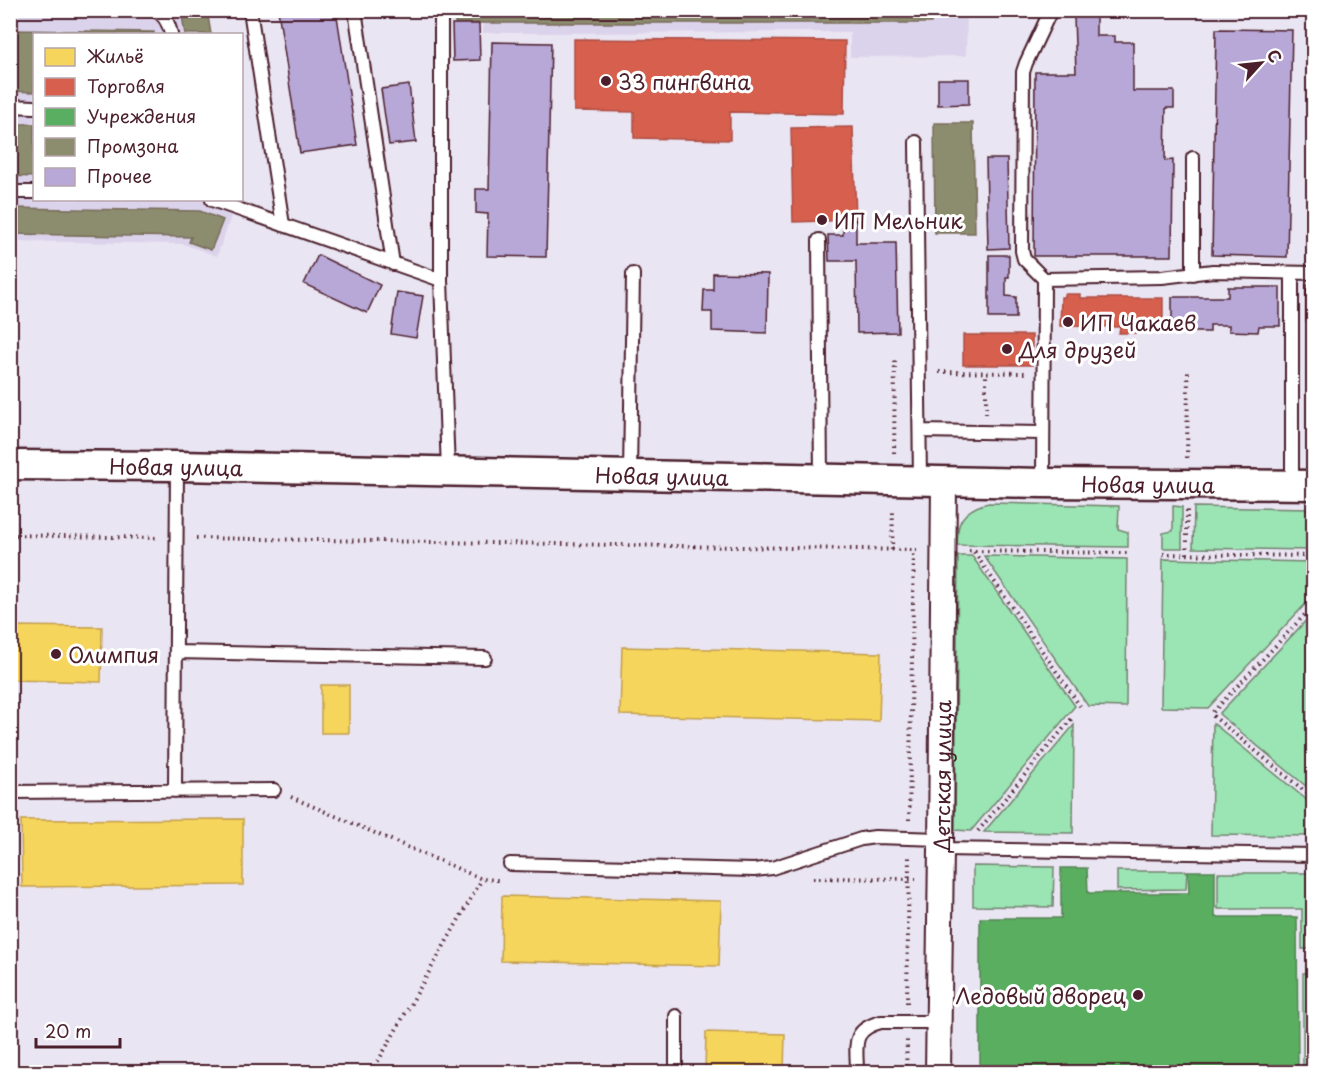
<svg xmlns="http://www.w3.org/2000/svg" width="1324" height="1083" viewBox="0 0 1324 1083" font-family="'Playpen Sans',sans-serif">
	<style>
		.built { fill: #dbd3eb }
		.green { fill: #9be4b3; stroke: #72826f; stroke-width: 1.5 }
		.homes { fill: #f6d55c; stroke: #c29e4d; stroke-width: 1.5 }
		.shops { fill: #d6604d; stroke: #ac4c43; stroke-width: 1.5 }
		.public { fill: #5aae61; stroke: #558351; stroke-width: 1.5 }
		.industry { fill: #8c8c6e; stroke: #786b5a; stroke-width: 1.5 }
		.building { fill: #b8a8d8; stroke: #4a1f2b; stroke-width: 1.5 }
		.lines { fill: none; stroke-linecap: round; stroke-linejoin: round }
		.service-casing { stroke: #4a1f2b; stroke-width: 16 }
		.minor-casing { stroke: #4a1f2b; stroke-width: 28 }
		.tertiary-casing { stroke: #4a1f2b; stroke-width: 33 }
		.path { stroke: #4a1f2b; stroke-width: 4; stroke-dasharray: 1.5 4.5; stroke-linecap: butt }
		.service { stroke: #fff; stroke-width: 12 }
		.minor { stroke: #fff; stroke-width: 24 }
		.tertiary { stroke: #fff; stroke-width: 28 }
		.poi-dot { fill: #4a1f2b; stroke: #fff; stroke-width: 2 }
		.labels { text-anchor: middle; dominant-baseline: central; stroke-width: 6; stroke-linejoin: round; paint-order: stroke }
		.poi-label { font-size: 21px; fill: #4a1f2b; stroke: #fff; text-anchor: start }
		.street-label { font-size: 21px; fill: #4a1f2b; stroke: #fff }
	</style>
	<rect width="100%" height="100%" fill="#eae5f3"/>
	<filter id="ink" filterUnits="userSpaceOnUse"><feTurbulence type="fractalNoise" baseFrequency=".0167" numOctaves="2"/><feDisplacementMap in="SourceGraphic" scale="12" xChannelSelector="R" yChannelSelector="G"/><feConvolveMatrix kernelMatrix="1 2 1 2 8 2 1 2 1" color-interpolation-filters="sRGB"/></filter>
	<g filter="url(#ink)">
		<!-- built -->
		<path class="built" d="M11,11H207L211,34H34V200H237L217,256L183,244L11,241Z
			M449,11H967L966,56L850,57V32L483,33V23H455Z"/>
		<!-- green -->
		<path class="green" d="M989,503L1119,506L1118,529L1128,532V547L957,545C958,539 957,532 959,526C962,513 977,505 989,503Z
			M1173,506L1182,507V548H1163V533L1173,531Z
			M1194,507L1313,509V550L1193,548Z
			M958,556H972L1075,706L971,831L955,830Z
			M984,556L1127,559L1126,707L1088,706Z
			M1163,559L1313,562V596L1208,708L1161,707Z
			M1313,613V792L1219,714Z
			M1213,723L1313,805V836L1211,835Z
			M1074,725L1073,833L984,832Z
			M973,866L1054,867L1053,907L973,906Z
			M1117,871H1187L1186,889L1117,890Z
			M1218,873H1313V949H1302V909H1218Z
			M1303,973H1313V1069H1303Z"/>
		<!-- homes -->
		<path class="homes" d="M10,626L102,627L101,682L10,680Z
			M622,647L881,653L879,721L620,715Z
			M321,685H349V733H321Z
			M243,819V885L22,887L21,820Z
			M502,896L721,901L719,966L501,961Z
			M706,1032L785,1034L784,1072H705Z"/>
		<!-- shops -->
		<path class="shops" d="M574,39L845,41L844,114L730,112V140L634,138V112L574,111Z
			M853,127L856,220L793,222L791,128Z
			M1306,285H1314V321H1306Z
			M1065,294H1080V298H1163V327H1143V333H1119L1120,327L1060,326L1061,297H1065Z
			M963,335H1032V365H963Z"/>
		<!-- public -->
		<path class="public" d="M1061,868H1087L1088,893H1189L1188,871H1215V917H1297L1298,1072H980V918H1061Z"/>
		<!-- industry -->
		<path class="industry" d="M181,10H207L211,34H185Z
			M456,10H931V23H455Z
			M10,30L154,32V34H34V92L10,91Z
			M934,123H973L975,233H935Z
			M10,124H34V177L10,176Z
			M10,208L200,211L223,220L211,250L189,242L191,237H189L10,234Z"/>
		<!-- building -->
		<path class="building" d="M278,10H336L357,145L300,153Z
			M1074,17H1096V36H1115V42H1133V91H1174V108H1166L1165,161L1173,160L1172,256H1034L1035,72H1076Z
			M452,24H479L480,60L453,61Z
			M1216,29L1292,30L1287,257L1212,255Z
			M492,42L551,43L546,257L487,256L488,214L476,213V189H489Z
			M938,79H969V104L938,105Z
			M409,85L416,142L389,145L381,89Z
			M986,159H1007L1009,248L988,249Z
			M856,220V243H896L898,332L857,333L856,261H829L828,235H843V221Z
			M318,255L380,285L367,313L304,284Z
			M989,255H1009V277H1006V296L1016,297V318H989Z
			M713,273L768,274L767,333L712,331V312H703L704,290H713Z
			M1228,287H1280V326H1259L1258,332L1229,331V325H1210V332H1172V297H1228Z
			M397,292L423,296L416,338L391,334Z"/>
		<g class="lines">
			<defs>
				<path id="service" d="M154,10C165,14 169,24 171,34
					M250,10L283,225
					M355,10L393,264
					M441,10V280
					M10,106L34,107
					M916,142L920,480
					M1193,158V274
					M10,192H34
					M212,200L441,280L448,471
					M819,240L821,478
					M1044,279L1162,277L1213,271L1314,273
					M920,431L1043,433
					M630,474L633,274
					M1043,483L1044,279L1024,259L1022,251L1023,72L1026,63L1051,10
					M1292,485V273
					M176,652L485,658
					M175,791L177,466
					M10,792L274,790
					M941,849L1314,855
					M510,864L754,870L772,868L861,839L875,837L941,839
					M676,1072V1016
					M857,1072C857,1046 850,1030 881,1022H939"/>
				<g id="minor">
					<path id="s1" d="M938,1072L941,849L944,481"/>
				</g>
				<g id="tertiary">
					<path id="s2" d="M10,465L177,466L1043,483L1314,485"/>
				</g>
			</defs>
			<!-- service casing -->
			<use href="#service" class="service-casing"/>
			<!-- minor casing -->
			<use href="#minor" class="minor-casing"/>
			<!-- tertiary casing -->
			<use href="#tertiary" class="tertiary-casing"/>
			<!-- path -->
			<path class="path" d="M939,372L1025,373
				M986,414V372
				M894,453L895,361
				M1187,458L1188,370
				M10,535L158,538
				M196,538L917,550
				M892,550L893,508
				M969,551L1128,553
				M974,552L1080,706
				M1163,554L1314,556
				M1187,554V510
				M1213,712L1314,605
				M1213,716L1314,799
				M291,797L482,879L498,880
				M909,820L914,550
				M978,831L1074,716
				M813,878L916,879
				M907,1003L909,857
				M372,1072L482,879
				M906,1072L907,1040"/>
			<!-- service -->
			<use href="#service" class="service"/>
			<!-- minor -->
			<use href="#minor" class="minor"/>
			<!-- tertiary -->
			<use href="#tertiary" class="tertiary"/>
		</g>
	</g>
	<!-- markers -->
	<g class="poi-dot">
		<circle cx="606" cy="81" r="6"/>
		<circle cx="822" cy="220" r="6"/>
		<circle cx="1068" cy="322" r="6"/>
		<circle cx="1007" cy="349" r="6"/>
		<circle cx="56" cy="654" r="6"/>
		<circle cx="1138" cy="995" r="6"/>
	</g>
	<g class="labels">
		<!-- poi labels -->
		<g class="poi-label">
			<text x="618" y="81">33 пингвина</text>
			<text x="834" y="220">ИП Мельник</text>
			<text x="1080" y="322">ИП Чакаев</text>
			<text x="1019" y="349">Для друзей</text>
			<text x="68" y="654">Олимпия</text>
			<text x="1126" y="995" text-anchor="end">Ледовый дворец</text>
		</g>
		<!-- street labels -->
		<g class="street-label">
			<text stroke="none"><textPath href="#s2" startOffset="166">Новая улица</textPath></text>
			<text stroke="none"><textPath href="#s2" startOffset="652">Новая улица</textPath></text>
			<text stroke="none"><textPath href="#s2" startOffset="1138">Новая улица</textPath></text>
			<text stroke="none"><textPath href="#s1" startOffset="296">Детская улица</textPath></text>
		</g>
	</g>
	<!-- margin -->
	<rect width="1324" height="1083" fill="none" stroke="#fff" stroke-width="36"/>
	<rect x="18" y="18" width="1288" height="1047" fill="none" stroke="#4a1f2b" stroke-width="2" filter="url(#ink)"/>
	<!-- legend -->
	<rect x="33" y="33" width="210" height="168" fill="#ffffff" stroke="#b7a5aa" stroke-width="1.5"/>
	<rect x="45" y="48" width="30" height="18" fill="#f6d55c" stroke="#b7a5aa" stroke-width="1.5"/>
	<text x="87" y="63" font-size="18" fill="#4a1f2b">Жильё</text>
	<rect x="45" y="78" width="30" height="18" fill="#d6604d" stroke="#b7a5aa" stroke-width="1.5"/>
	<text x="87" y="93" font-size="18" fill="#4a1f2b">Торговля</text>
	<rect x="45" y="108" width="30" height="18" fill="#5aae61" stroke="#b7a5aa" stroke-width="1.5"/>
	<text x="87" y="123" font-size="18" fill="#4a1f2b">Учреждения</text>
	<rect x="45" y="138" width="30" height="18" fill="#8c8c6e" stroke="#b7a5aa" stroke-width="1.5"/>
	<text x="87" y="153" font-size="18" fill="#4a1f2b">Промзона</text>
	<rect x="45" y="168" width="30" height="18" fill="#b8a8d8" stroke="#b7a5aa" stroke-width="1.5"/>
	<text x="87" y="183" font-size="18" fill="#4a1f2b">Прочее</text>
	<!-- north arrow -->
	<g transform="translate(1261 63) rotate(63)" stroke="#ffffff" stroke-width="4.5" paint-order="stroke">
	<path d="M0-4.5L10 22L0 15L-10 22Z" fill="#4a1f2b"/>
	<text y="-9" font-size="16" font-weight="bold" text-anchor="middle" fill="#4a1f2b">С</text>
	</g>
	<!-- scale -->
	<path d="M36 1038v9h84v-9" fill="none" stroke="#4a1f2b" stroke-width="3"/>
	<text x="45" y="1038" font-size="18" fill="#4a1f2b" stroke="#ffffff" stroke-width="4.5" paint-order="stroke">20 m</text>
</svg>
